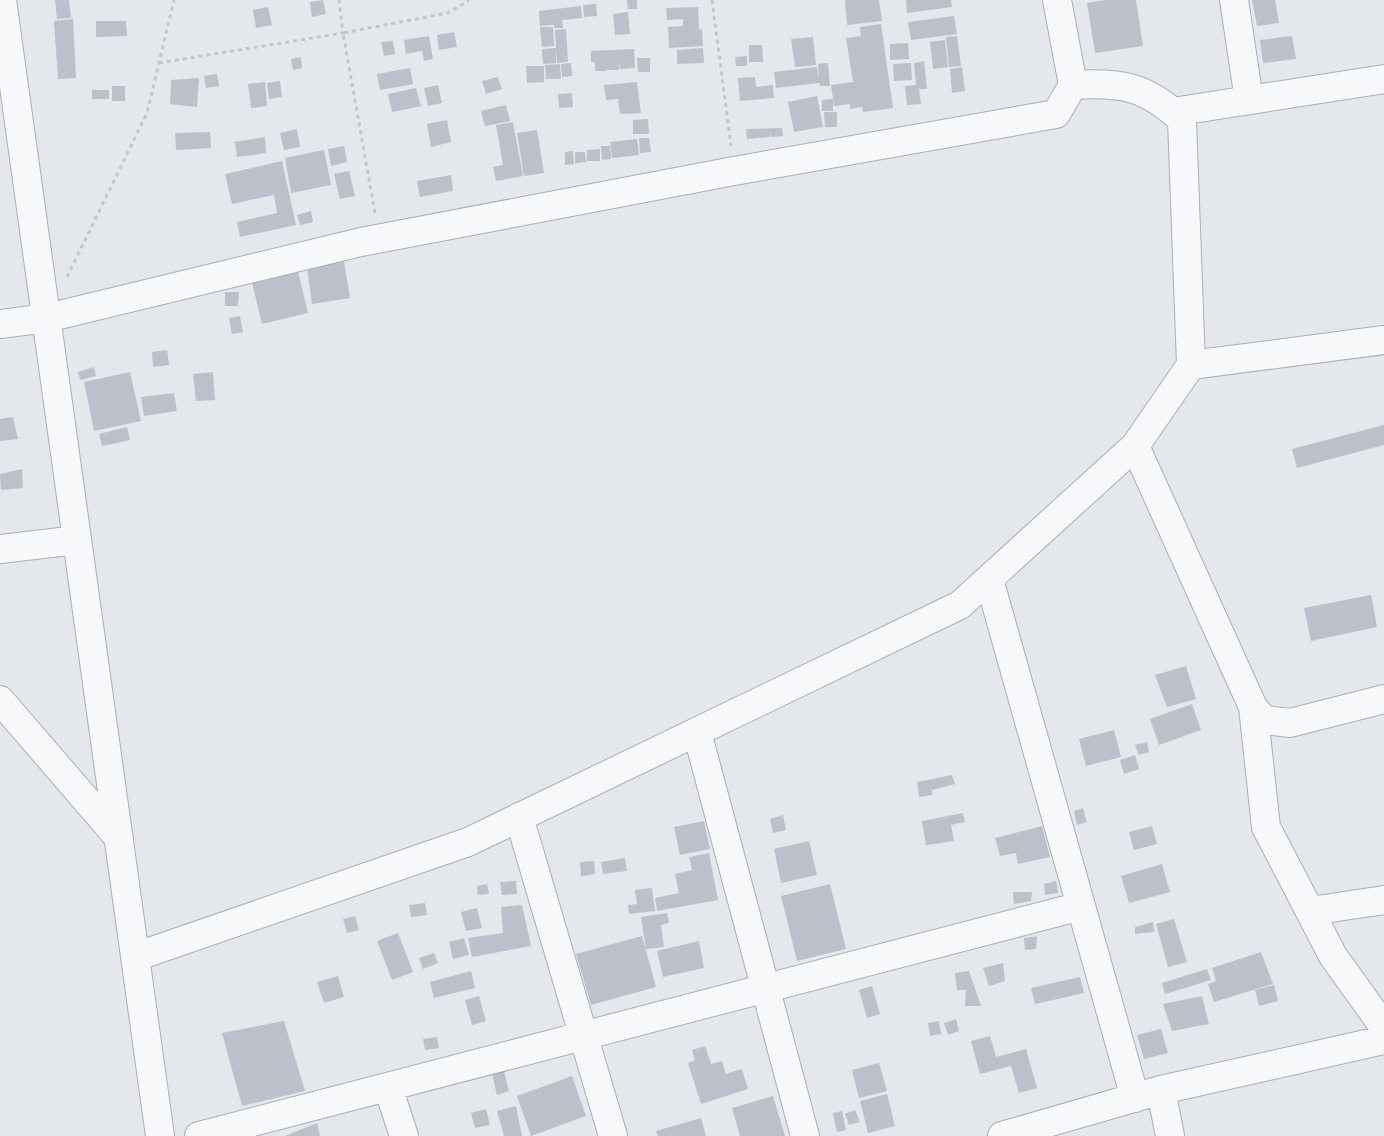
<svg xmlns="http://www.w3.org/2000/svg" width="1384" height="1136" viewBox="0 0 1384 1136" font-family="Helvetica,sans-serif">
	<style>
		.building { fill: #bbc0ca }
		.lines { fill: none; stroke-linecap: round; stroke-linejoin: round }
		.minor-casing { stroke: #a9aeb7; stroke-width: 30 }
		.path { stroke: #c2c5cb; stroke-width: 3; stroke-dasharray: 4 4; stroke-linecap: butt }
		.minor { stroke: #f7f8fa; stroke-width: 28 }
	</style>
	<rect width="100%" height="100%" fill="#e4e7ec"/>
	<!-- building -->
	<path class="building" d="M55,0H69L71,18L57,19Z
		M323,0L326,14L312,17L310,2Z
		M627,0H637V9H628Z
		M845,0H879L882,21L847,25Z
		M906,0H951L952,7L907,13Z
		M1106,0H1136L1143,46L1095,53L1087,3Z
		M1252,0H1275L1279,23L1257,26Z
		M596,4L597,16L584,17L583,5Z
		M581,6L582,18L562,20L563,28H554V25L540,26L539,11Z
		M268,7L272,25L256,28L253,10Z
		M698,7L699,30L702,29L703,46L669,48L668,27L683,26V19L667,20L666,8Z
		M628,12L630,34L615,35L613,14Z
		M954,16L957,34L911,40L908,22Z
		M73,19L76,78L58,79L54,21Z
		M96,21H126L127,36L96,37Z
		M881,24L893,108L863,112L862,107L850,109V104L834,106L831,85L853,82L846,38L861,36L860,27Z
		M540,27H553L554,46L542,47Z
		M566,29L568,62L557,63L555,30Z
		M454,32L457,47L439,50L437,35Z
		M429,36L433,59L424,61L422,51L406,54L404,40Z
		M957,36L961,66L949,67L946,37Z
		M1292,36L1296,59L1263,63L1260,40Z
		M813,37L816,65L795,67L791,39Z
		M945,40L948,67L933,69L930,42Z
		M393,41L395,54L384,56L381,42Z
		M908,43L909,59L890,60V44Z
		M749,45H762L763,62H749Z
		M556,48V63L543,64L542,49Z
		M703,48L704,63L677,64V50Z
		M634,49L635,68L620,69L619,62V70H606L605,64L606,71H595V62H591V51Z
		M747,56V66H736L735,57Z
		M301,57L302,68L293,70L291,59Z
		M637,58H650V72H638Z
		M924,61L927,89H919L921,104L907,105L905,86L916,85L914,63Z
		M571,63L572,76L562,77L561,64Z
		M828,63L830,86H820L819,83L776,88L774,72L817,67L819,80L818,64Z
		M911,63L912,80L894,81L893,64Z
		M560,64L561,79H546L545,65Z
		M526,66H544V82L527,83Z
		M962,67L965,91L952,93L950,69Z
		M410,68L413,84L380,90L377,74Z
		M217,74L219,86L206,88L204,76Z
		M498,77L502,89L486,94L482,81Z
		M755,77L756,87L773,85L774,98L740,101L738,78Z
		M199,78L197,107L170,104L171,80Z
		M280,81L282,97L269,99L267,83Z
		M265,82L267,106L251,108L248,84Z
		M637,82L641,113L620,114L618,99L606,100L604,85Z
		M438,85L442,103L428,106L424,88Z
		M112,86H125V101H112Z
		M416,88L421,106L392,112L388,94Z
		M92,90H109V99H92Z
		M572,93L573,107L559,108L558,94Z
		M817,96L823,127L794,132L788,102Z
		M833,99V111H822V100Z
		M506,105L510,121L485,126L481,111Z
		M824,112H837V127H825Z
		M648,119L649,134H633V120Z
		M447,120L451,142L431,147L427,124Z
		M513,122L523,176L496,181L493,167L503,165L496,125Z
		M782,128L783,136L771,137L770,131V137L747,139L746,129Z
		M297,129L300,147L284,150L280,133Z
		M537,130L544,173L524,176L517,133Z
		M210,132L211,148L176,150L175,133Z
		M265,137L266,153L237,157L235,142Z
		M639,138H649L651,152L640,153Z
		M637,139L639,155L612,158L610,142Z
		M344,146L347,162L331,166L328,149Z
		M601,146H610L611,159L602,160Z
		M600,149V161H587V150Z
		M324,150L331,185L291,193L285,158Z
		M573,151L574,164L565,165V152Z
		M575,152H585L586,162L575,163Z
		M282,161L296,225L240,237L237,222L277,213L274,195L232,204L225,174Z
		M349,171L355,196L340,199L334,174Z
		M451,175L453,191L420,197L417,181Z
		M311,211L313,222L300,225L297,215Z
		M344,261L350,298L312,304L307,267Z
		M297,267L308,313L262,324L251,278Z
		M225,292H239L238,306H225Z
		M240,316L243,332L232,334L229,318Z
		M167,350L169,365L153,367L152,352Z
		M94,367L96,376L80,380L78,372Z
		M130,372L141,421L94,431L84,382Z
		M213,372L215,400L196,401L193,374Z
		M174,393L177,411L144,416L141,397Z
		M13,417L18,439L0,441V419Z
		M1384,425V445L1297,468L1292,449Z
		M127,427L130,440L102,446L99,434Z
		M22,469L23,488L1,490L0,474Z
		M1371,595L1377,627L1311,641L1304,608Z
		M1186,666L1196,699L1167,707L1155,675Z
		M1192,704L1201,730L1159,745L1150,719Z
		M1114,730L1121,757L1086,766L1079,739Z
		M1147,742L1149,752L1139,755L1135,745Z
		M1135,755L1139,769L1124,774L1120,760Z
		M952,775L955,784L932,790V795L919,797L917,782Z
		M1083,808L1087,822L1077,825L1074,811Z
		M963,813L965,822L951,825L954,841L926,845L922,821Z
		M783,815L786,830L773,833L770,819Z
		M704,821L710,849L680,855L674,827Z
		M1042,826L1050,857L1018,864L1016,853L1000,856L995,838Z
		M1152,826L1157,844L1134,850L1129,832Z
		M809,841L817,875L781,883L774,849Z
		M709,853L718,900L657,911L655,898L679,893L675,874L692,870L689,857Z
		M625,858L627,871L603,874L601,862Z
		M594,861L595,874L581,876L580,862Z
		M1162,864L1170,892L1129,903L1121,876Z
		M516,881L517,894L502,895L500,882Z
		M1056,881L1058,893L1045,895L1044,884Z
		M487,884L489,894L478,895L477,886Z
		M830,884L846,949L797,961L781,896Z
		M652,888L655,911L629,914L628,905L637,904L635,890Z
		M1013,892H1032L1031,901L1014,904Z
		M425,903L427,915L411,917L409,905Z
		M522,905L531,946L472,957L468,938L503,933L501,907Z
		M477,908L482,928L466,931L461,912Z
		M667,913L669,923L661,925L664,947L646,949L641,917Z
		M355,916L359,930L347,933L343,919Z
		M1174,919L1187,962L1168,967L1156,924Z
		M1153,922L1154,932L1135,934V927Z
		M398,933L413,972L392,980L377,941Z
		M642,936L656,987L591,1005L576,954Z
		M1037,936L1036,949L1025,950L1024,938Z
		M464,938L469,955L453,959L449,942Z
		M699,941L704,968L663,977L657,951Z
		M1261,952L1273,984L1214,1002L1208,984L1216,981L1212,968Z
		M434,953L438,963L423,969L419,958Z
		M1003,963L1005,981L989,986L983,968Z
		M1207,969L1211,980L1165,994L1162,983Z
		M471,971L475,988L434,998L430,982Z
		M969,971L981,1006H965L966,990H957L955,973Z
		M338,976L344,997L324,1003L317,982Z
		M1080,977L1084,993L1035,1004L1031,988Z
		M1274,985L1278,1001L1259,1006L1255,990Z
		M872,986L880,1014L867,1018L859,990Z
		M479,996L486,1021L472,1025L465,1000Z
		M1202,996L1209,1024L1172,1031L1163,1004Z
		M956,1019L959,1031L948,1035L944,1023Z
		M284,1021L305,1091L242,1106L222,1033Z
		M939,1021L941,1034L930,1036L928,1023Z
		M1161,1029L1168,1053L1144,1059L1137,1035Z
		M990,1036L996,1057L1026,1049L1037,1088L1019,1093L1011,1066L980,1074L971,1041Z
		M437,1037L439,1048L425,1050L423,1039Z
		M705,1046L711,1064L722,1061L726,1074L742,1069L748,1089L701,1104L688,1063L695,1060L692,1050Z
		M879,1063L887,1091L859,1098L852,1070Z
		M504,1071L509,1091L497,1095L492,1074Z
		M572,1076L586,1116L531,1136L517,1096Z
		M887,1094L895,1126L868,1133L860,1101Z
		M773,1096L785,1136H740L732,1108Z
		M516,1106L522,1136H504L497,1111Z
		M486,1109L490,1125L475,1128L471,1113Z
		M855,1110L860,1122L849,1125L845,1114Z
		M842,1111L846,1130L837,1132L833,1113Z
		M701,1118L706,1136H658L656,1131Z
		M317,1123L320,1136H285Z"/>
	<g class="lines">
		<defs>
			<path id="minor" d="M2,0L160,1136
				M1057,0L1073,85C1121,82 1146,86 1182,120L1191,365
				M1234,0L1249,100
				M1173,112L1384,79
				M0,324L47,318L361,242L734,171L1056,114L1073,85
				M1135,446L1253,707L1264,720L1290,723L1384,699
				M0,549L77,540
				M989,579L1135,1098
				M0,700L119,838
				M1253,707L1266,827L1333,956L1384,1027
				M697,732L805,1136
				M519,817L613,1136
				M1310,911L1384,900
				M135,957L468,842L960,605L1135,446L1191,365L1384,340
				M388,1087L404,1136
				M1161,1090L1170,1136
				M199,1136L1081,906
				M1002,1136L1161,1090L1384,1040"/>
		</defs>
		<!-- minor casing -->
		<use href="#minor" class="minor-casing"/>
		<!-- path -->
		<path class="path" d="M712,0L731,146
			M159,63L343,33L339,0
			M375,213L343,33L448,13L469,0
			M67,277L147,113L174,0"/>
		<!-- minor -->
		<use href="#minor" class="minor"/>
	</g>
</svg>
